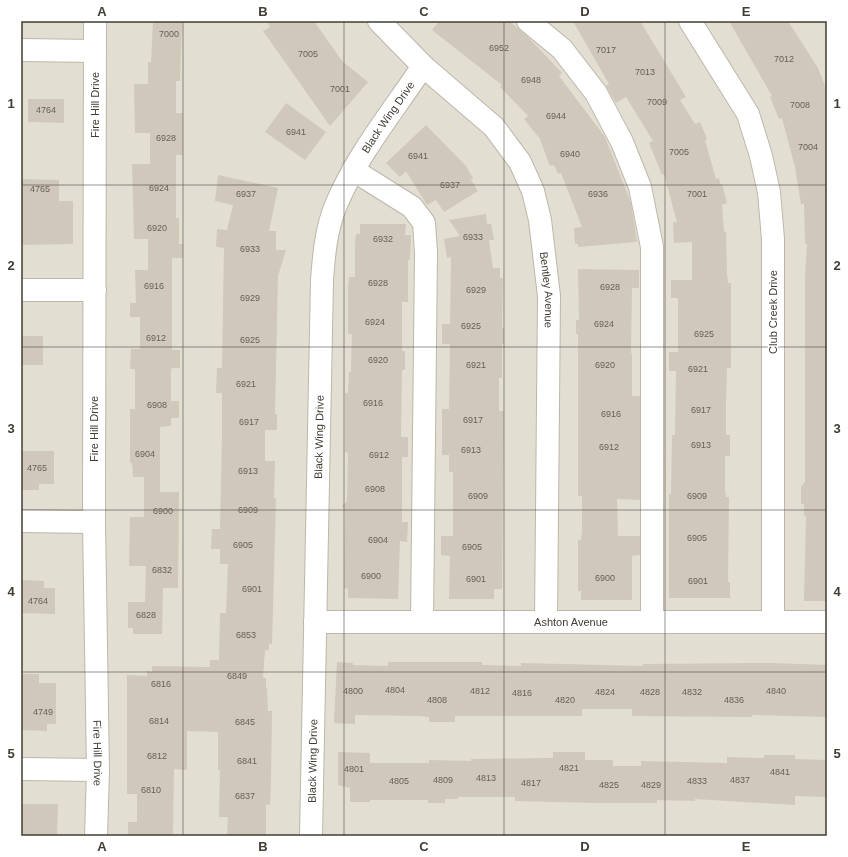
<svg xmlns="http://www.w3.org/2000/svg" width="848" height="857" viewBox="0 0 848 857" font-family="Helvetica,sans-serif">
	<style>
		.residential { fill: #e3ded2 }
		.building { fill: #d0c8ba }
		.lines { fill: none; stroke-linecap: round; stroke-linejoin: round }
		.minor-casing { stroke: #bcb7aa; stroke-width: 24 }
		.minor { stroke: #fff; stroke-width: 22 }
		.grid { fill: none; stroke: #413c34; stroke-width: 1; stroke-opacity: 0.55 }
		.labels { text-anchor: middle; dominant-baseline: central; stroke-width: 3; stroke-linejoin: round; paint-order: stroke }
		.number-label { font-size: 9px; fill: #655f56 }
		.street-label { font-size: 11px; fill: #413c34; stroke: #fff }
		.neatline { fill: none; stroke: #413c34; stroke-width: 1.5 }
		.grid-label { font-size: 13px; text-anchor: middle; font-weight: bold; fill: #413c34 }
	</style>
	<rect width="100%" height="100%" fill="#efece4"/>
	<!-- residential -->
	<path class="residential" d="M21,21H827V836H21Z"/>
	<!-- building -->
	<path class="building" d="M153,21H182L180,81H176V113H183V155H176V218H179V244H183V258H172V350H180V368H172L171,370V401H179V418H171V426L160,427V492H179L178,588H163L162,634H133V628H128V602H145L146,566H129L130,517H144V477H133L132,463H130V409H135V369H130L131,349H140V317H130V303H136L135,270H148V239H134L132,164H150V133H135L134,84H148V62H151Z
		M267,21H314L342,61L368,82L330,126L263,31L270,27Z
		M439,21H509L528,37L562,73L559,76L605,137L631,203L637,242L578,247V244H575L574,228L582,227L561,173L558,174L554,165L551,166L549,164L540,139L524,119L528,116L500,87L502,85L432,30Z
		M573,21H640L686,97L680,100L695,124L700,122L707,139L705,140L716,179L719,178L720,184H722L727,203L722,205L724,232H726L727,273L728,283H731V368H727L726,400V435H730V456H725V488L726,497H729L728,582H730V598H669V494H671L672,435H675L676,371H669V352H678V298H671V280H692V242L674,243L673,222H677L664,174L662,175L649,143L653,141L626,97L616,103L606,86L609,84Z
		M729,21H788L818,68L827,91V601H804L806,516H804V504H801V487L805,482V276L807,244H805L804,204H801L795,167L782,118L779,119L770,97L772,96Z
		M28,99H64V123L28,122Z
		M286,103L326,132L305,160L265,132Z
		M426,125L466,166L473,178L471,180L478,191L444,212L436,200L427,205L406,171L400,177L386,163Z
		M218,175L278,188L269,231H276V250H286L278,276L275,414H277V430H265V461H275L274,498H276L272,644H269V650H265L263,678H266V688H267L268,711H272L271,780L270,805L266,804V836H227L228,817H219L220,770H218V732L187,731V770L174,769L173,836H128V822H137V794H127V675L147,676V671L152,672V666L210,667V660H219L220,613H226L228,564H220V549H211L212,529H220L222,437V393H216L217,368H222L224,248L216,247L217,229L227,230L233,205L215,201Z
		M21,179L59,180V201H73V244L21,245Z
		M486,214L487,224H491L494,240H489L493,268H500V278H503L502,328H504V344H502V378H499V411H504L502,589H494V599H449L450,556L441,555V536H453V472H449V455H442V409H449L450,344H442V324H450L451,257L447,258L444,239L460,236L449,220Z
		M360,224H406L405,235H411L410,260H408V302H402V351H405V370H402L401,437H408V457H402V522H408L407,542L400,541L398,599L348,598V589L344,588L345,510L342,506L347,501L348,453L345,452V393H348L349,372H351V369L352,334H348V288L349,277H355V242L356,234H360Z
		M578,269L639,270V288H632L631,353H632V396H640V500L617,499L618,536H640V555L632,556V600H581V591H578V540H581L582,531V496H578V334H576V320H579Z
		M21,336H43V365H21Z
		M21,451H54V484H39V490H21Z
		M21,580L44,581V588H55V614L21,613Z
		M337,662L353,663V665L388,666V662H482V665L521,666V663L643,666V664L771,663L827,665V717L752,715V717L632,716V709H582V716H455V722H429V717L419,716L355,715V724L334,723Z
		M21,674H39V683H56V724H47V731L21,730Z
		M338,752L370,753V763H429V760L471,761V759L553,758V752H585V760H613V766H641V761L727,763V757L764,758V755H795V759L827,760V797L795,796V805L695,799V801L657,800V803H594L515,801V797H458V799H445V803H428V800H370V802H350V788L338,785Z
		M21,804H58L57,836H21Z"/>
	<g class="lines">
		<defs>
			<g id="minor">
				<path id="s1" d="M95,21L94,522L98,770L96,836"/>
				<path id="s2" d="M379,21L423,66L494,127L520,162L533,191L540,220L549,296L546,622"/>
				<path d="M528,21L562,49L596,93L622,142L640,187L652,247V622"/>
				<path d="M690,21L748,114L761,156L769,192L773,239V622"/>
				<path d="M21,50L95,51"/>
				<path d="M353,170L412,207L424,223L426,252L422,622"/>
				<path d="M21,290H95"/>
				<path d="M21,521L94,522"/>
				<path id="s3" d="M315,622H827"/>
				<path d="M21,769L98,770"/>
				<path id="s4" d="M311,836L322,280C324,254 326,229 336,205C357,155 393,111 423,66"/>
			</g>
		</defs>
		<!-- minor casing -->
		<use href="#minor" class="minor-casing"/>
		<!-- minor -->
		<use href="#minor" class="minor"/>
	</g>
	<!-- grid -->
	<path class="grid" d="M183,21V836M344,21V836M504,21V836M665,21V836M21,185H827M21,347H827M21,510H827M21,672H827"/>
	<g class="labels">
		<!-- number labels -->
		<g class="number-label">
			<text x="169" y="34">7000</text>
			<text x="499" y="48">6952</text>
			<text x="606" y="50">7017</text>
			<text x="308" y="54">7005</text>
			<text x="784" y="59">7012</text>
			<text x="645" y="72">7013</text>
			<text x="531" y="80">6948</text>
			<text x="340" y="89">7001</text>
			<text x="657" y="102">7009</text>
			<text x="800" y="105">7008</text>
			<text x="46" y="110">4764</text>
			<text x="556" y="116">6944</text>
			<text x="296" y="132">6941</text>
			<text x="166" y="138">6928</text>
			<text x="808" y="147">7004</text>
			<text x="679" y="152">7005</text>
			<text x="570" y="154">6940</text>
			<text x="418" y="156">6941</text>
			<text x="450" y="185">6937</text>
			<text x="159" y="188">6924</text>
			<text x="40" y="189">4765</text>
			<text x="246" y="194">6937</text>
			<text x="598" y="194">6936</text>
			<text x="697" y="194">7001</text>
			<text x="157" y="228">6920</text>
			<text x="473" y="237">6933</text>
			<text x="383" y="239">6932</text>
			<text x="250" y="249">6933</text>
			<text x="378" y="283">6928</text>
			<text x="154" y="286">6916</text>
			<text x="610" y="287">6928</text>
			<text x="476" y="290">6929</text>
			<text x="250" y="298">6929</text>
			<text x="375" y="322">6924</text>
			<text x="604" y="324">6924</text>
			<text x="471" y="326">6925</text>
			<text x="704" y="334">6925</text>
			<text x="156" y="338">6912</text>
			<text x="250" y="340">6925</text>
			<text x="378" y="360">6920</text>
			<text x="476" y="365">6921</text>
			<text x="605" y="365">6920</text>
			<text x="698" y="369">6921</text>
			<text x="246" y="384">6921</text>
			<text x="373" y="403">6916</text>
			<text x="157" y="405">6908</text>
			<text x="701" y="410">6917</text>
			<text x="611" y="414">6916</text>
			<text x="473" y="420">6917</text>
			<text x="249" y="422">6917</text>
			<text x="701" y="445">6913</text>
			<text x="609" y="447">6912</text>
			<text x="471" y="450">6913</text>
			<text x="145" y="454">6904</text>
			<text x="379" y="455">6912</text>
			<text x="37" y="468">4765</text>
			<text x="248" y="471">6913</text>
			<text x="375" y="489">6908</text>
			<text x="478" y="496">6909</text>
			<text x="697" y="496">6909</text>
			<text x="248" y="510">6909</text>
			<text x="163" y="511">6900</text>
			<text x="697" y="538">6905</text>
			<text x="378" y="540">6904</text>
			<text x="243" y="545">6905</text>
			<text x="472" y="547">6905</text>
			<text x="162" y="570">6832</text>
			<text x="371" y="576">6900</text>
			<text x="605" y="578">6900</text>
			<text x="476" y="579">6901</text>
			<text x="698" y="581">6901</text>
			<text x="252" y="589">6901</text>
			<text x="38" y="601">4764</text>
			<text x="146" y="615">6828</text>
			<text x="246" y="635">6853</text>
			<text x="237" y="676">6849</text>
			<text x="161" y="684">6816</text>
			<text x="395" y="690">4804</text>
			<text x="353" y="691">4800</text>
			<text x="480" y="691">4812</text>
			<text x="776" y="691">4840</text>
			<text x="605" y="692">4824</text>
			<text x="650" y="692">4828</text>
			<text x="692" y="692">4832</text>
			<text x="522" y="693">4816</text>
			<text x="437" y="700">4808</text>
			<text x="565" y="700">4820</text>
			<text x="734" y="700">4836</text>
			<text x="43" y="712">4749</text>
			<text x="159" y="721">6814</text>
			<text x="245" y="722">6845</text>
			<text x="157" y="756">6812</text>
			<text x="247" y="761">6841</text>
			<text x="569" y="768">4821</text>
			<text x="354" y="769">4801</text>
			<text x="780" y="772">4841</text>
			<text x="486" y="778">4813</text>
			<text x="443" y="780">4809</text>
			<text x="740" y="780">4837</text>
			<text x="399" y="781">4805</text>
			<text x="697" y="781">4833</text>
			<text x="531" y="783">4817</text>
			<text x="609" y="785">4825</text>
			<text x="651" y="785">4829</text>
			<text x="151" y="790">6810</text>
			<text x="245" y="796">6837</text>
		</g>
		<!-- street labels -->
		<g class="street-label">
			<text transform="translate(95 105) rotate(-90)">Fire Hill Drive</text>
			<text stroke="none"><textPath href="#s4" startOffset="735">Black Wing Drive</textPath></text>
			<text stroke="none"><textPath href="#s2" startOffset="332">Bentley Avenue</textPath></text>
			<text transform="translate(773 312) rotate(-90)">Club Creek Drive</text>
			<text transform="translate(94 429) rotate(-90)">Fire Hill Drive</text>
			<text stroke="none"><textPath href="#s4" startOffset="399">Black Wing Drive</textPath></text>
			<text stroke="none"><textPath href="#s3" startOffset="256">Ashton Avenue</textPath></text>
			<text stroke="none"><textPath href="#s1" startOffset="732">Fire Hill Drive</textPath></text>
			<text stroke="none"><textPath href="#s4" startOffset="75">Black Wing Drive</textPath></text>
		</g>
	</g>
	<!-- border -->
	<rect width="848" height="857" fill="none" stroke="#ffffff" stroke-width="44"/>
	<rect x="22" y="22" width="804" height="813" class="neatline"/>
	<g class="grid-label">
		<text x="102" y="16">A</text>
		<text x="263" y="16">B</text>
		<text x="424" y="16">C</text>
		<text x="585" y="16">D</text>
		<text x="746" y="16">E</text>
		<text x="11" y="108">1</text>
		<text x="837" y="108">1</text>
		<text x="11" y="270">2</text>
		<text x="837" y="270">2</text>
		<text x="11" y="433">3</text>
		<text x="837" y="433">3</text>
		<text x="11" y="596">4</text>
		<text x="837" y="596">4</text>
		<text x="11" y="758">5</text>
		<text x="837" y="758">5</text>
		<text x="102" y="851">A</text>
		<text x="263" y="851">B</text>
		<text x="424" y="851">C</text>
		<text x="585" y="851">D</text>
		<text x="746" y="851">E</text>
	</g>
</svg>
